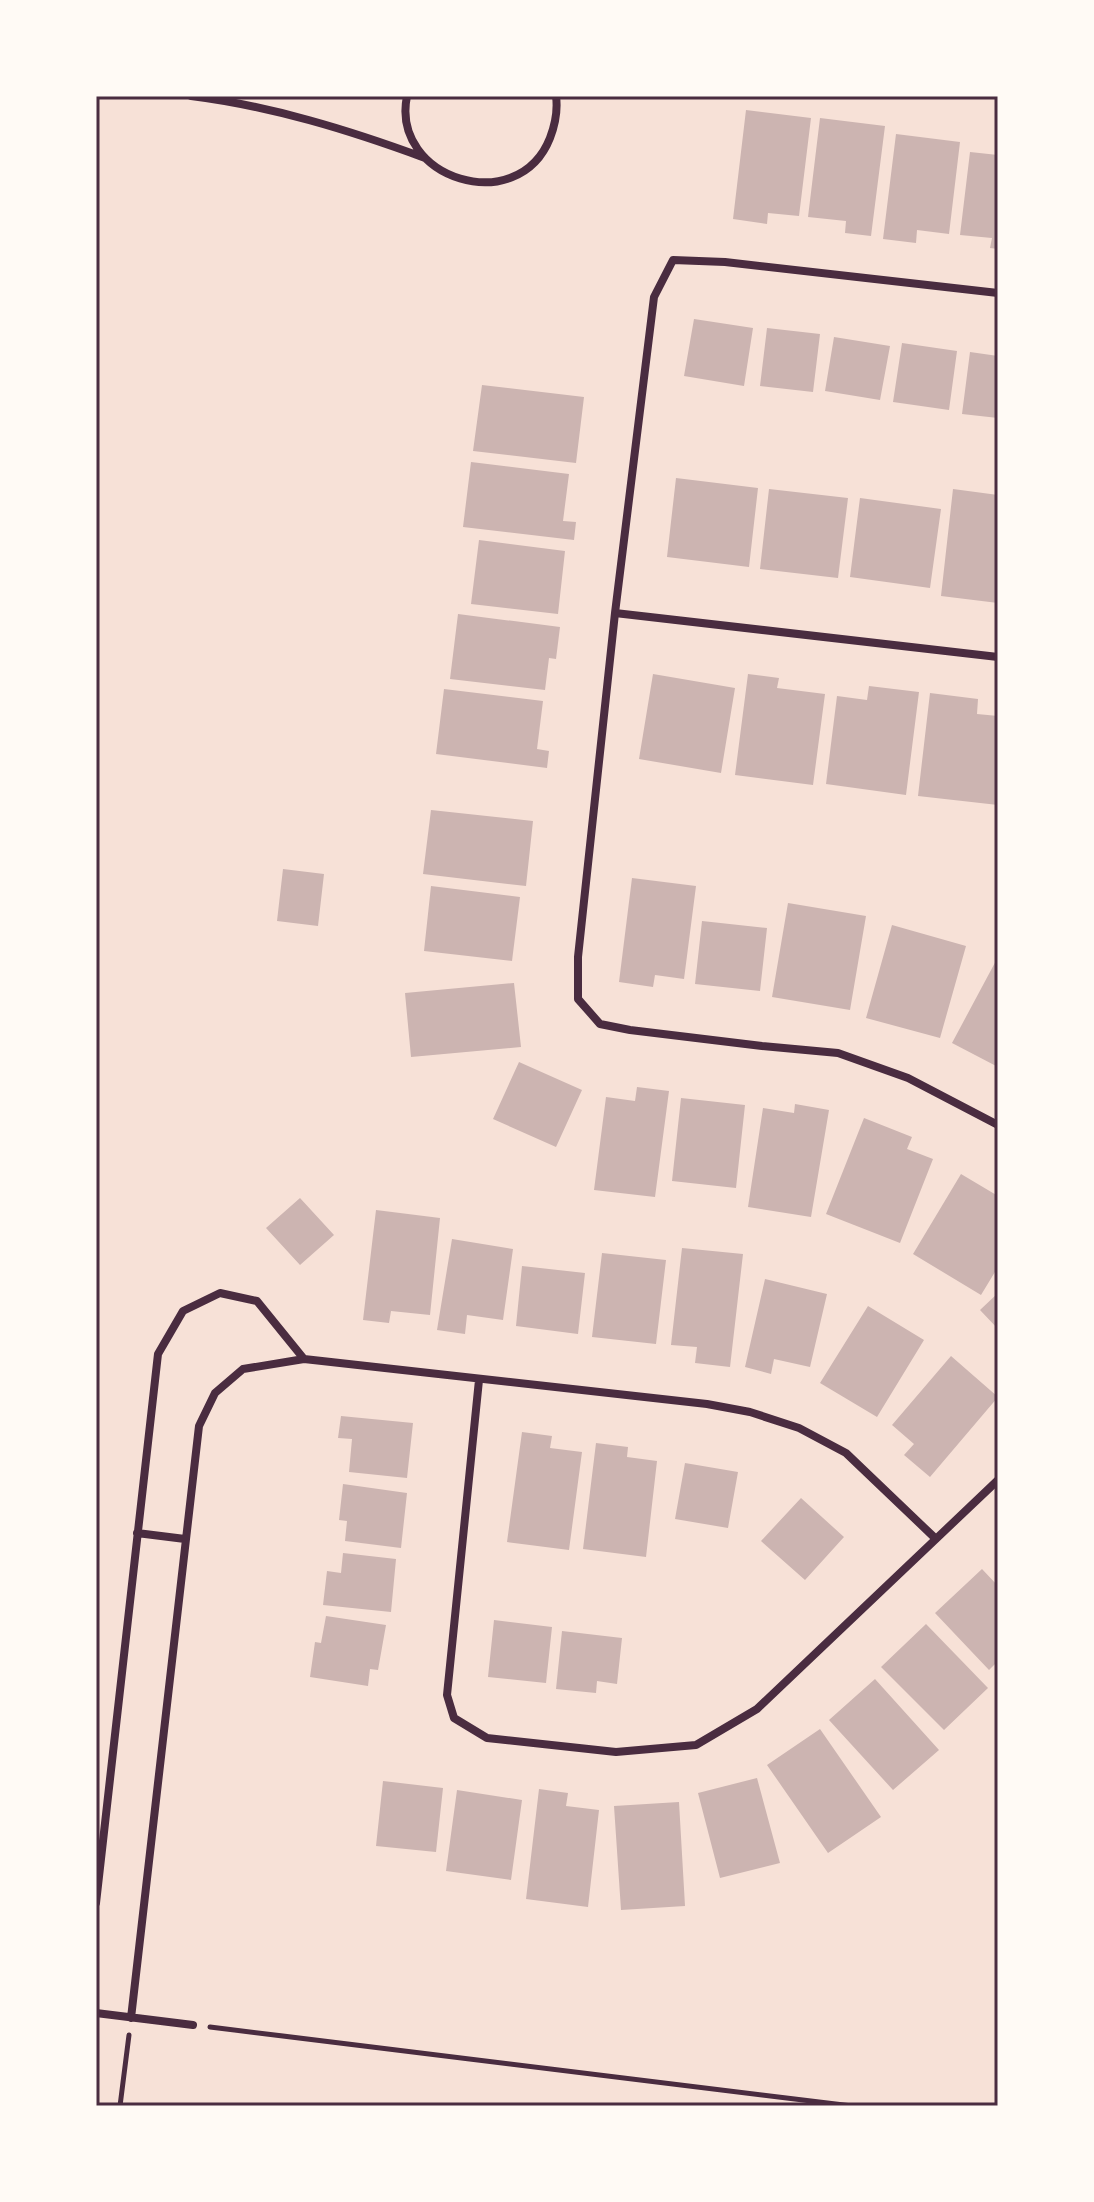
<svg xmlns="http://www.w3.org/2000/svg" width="1094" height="2202" viewBox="0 0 1094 2202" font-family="Poppins,sans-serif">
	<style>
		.building { fill: #ccb4b1 }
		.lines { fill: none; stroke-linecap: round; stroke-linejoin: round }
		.path { stroke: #4a2c40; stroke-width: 5 }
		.minor { stroke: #4a2c40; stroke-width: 8 }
		.neatline { fill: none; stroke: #4a2c40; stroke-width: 3 }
	</style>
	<rect width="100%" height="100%" fill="#f7e1d7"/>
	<!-- building -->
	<path class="building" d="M746,110L811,118L799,216L768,213L767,224L733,219Z
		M820,118L885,126L871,236L845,233L846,221L808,217Z
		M896,134L960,142L949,234L917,230L916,243L883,239Z
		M970,152L998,155V249L990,248L992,238L960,235Z
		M694,319L753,328L744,386L684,376Z
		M767,328L820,334L813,392L760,386Z
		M834,337L890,346L880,400L825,391Z
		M902,343L957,351L949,410L893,402Z
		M970,352L998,356V418L962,414Z
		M482,385L584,397L576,463L473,451Z
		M471,462L569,474L563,521L576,522L574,540L463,527Z
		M676,478L758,488L749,567L667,557Z
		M769,489L848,498L838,578L760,569Z
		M953,489L998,495V603L941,596Z
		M860,498L941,509L930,588L850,577Z
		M479,540L565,551L558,614L471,604Z
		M458,614L560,627L556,659L549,658L545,690L450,679Z
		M653,674L735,688L721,773L639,759Z
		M748,674L779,678L777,688L825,694L813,785L735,775Z
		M869,686L919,692L906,795L826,784L837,696L867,700Z
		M444,689L543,701L537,749L549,751L547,768L436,754Z
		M930,693L978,699L977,714L998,716V805L918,796Z
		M431,810L533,821L526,886L423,874Z
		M283,869L324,874L318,926L277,921Z
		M632,878L696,886L684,979L655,975L653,987L619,982Z
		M431,886L520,897L512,961L424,951Z
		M788,903L866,916L850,1010L772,997Z
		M702,921L767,928L760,991L695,984Z
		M892,925L966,946L940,1038L866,1018Z
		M998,957V1067L952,1043Z
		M514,983L521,1047L411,1057L405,993Z
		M519,1062L582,1090L556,1147L493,1119Z
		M637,1087L669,1091L655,1197L594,1190L606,1097L635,1101Z
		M681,1098L745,1105L736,1188L672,1181Z
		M795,1104L829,1110L811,1217L748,1207L763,1108L794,1113Z
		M864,1118L912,1137L907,1149L933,1159L900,1243L826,1214Z
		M961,1174L998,1196V1267L981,1295L913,1254Z
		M300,1198L334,1235L300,1265L266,1228Z
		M376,1210L440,1218L430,1315L391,1311L389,1323L363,1320Z
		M452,1239L513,1249L503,1320L467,1315L465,1334L437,1330Z
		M682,1248L743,1254L730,1367L695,1363L697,1347L671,1345Z
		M602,1253L666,1260L656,1344L592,1337Z
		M522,1266L585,1273L578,1334L516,1326Z
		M765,1279L827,1294L810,1367L774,1359L771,1374L745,1367Z
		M998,1293V1329L980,1310Z
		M868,1306L924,1340L877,1417L820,1383Z
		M951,1356L998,1397L930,1477L904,1455L914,1444L892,1425Z
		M341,1416L413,1423L407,1478L349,1472L352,1439L338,1438Z
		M522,1432L552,1436L550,1448L582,1452L569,1550L507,1542Z
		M596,1443L628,1447L627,1457L657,1461L646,1557L583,1549Z
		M685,1463L738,1472L728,1528L675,1519Z
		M343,1484L407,1493L401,1548L345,1541L347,1521L339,1520Z
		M801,1498L844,1537L805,1580L761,1541Z
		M343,1553L396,1559L391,1612L323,1605L327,1571L341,1573Z
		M982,1569L998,1586V1661L989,1670L935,1613Z
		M326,1616L386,1625L378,1670L370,1669L368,1686L310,1677L315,1642L321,1643Z
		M494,1620L552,1627L546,1683L488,1677Z
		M926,1624L988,1688L944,1730L881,1667Z
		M562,1631L622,1638L617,1684L597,1681L596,1693L556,1689Z
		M875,1679L939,1750L893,1790L829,1720Z
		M820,1729L881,1817L828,1853L767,1765Z
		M757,1778L780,1863L720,1878L698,1793Z
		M383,1781L443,1788L436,1852L376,1846Z
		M539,1789L568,1793L566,1806L599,1810L588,1907L526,1899Z
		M457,1790L522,1800L511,1880L446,1871Z
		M679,1802L685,1906L621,1910L614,1806Z"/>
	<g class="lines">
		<!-- path -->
		<path class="path" d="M210,2027L852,2106
			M120,2106L129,2035"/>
		<!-- minor -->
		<path class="minor" d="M191,96C271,106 349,130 425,158
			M407,96C390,179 518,219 550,138C555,125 558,111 556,96
			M998,293L725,262L673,260L654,297L615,613L578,957V999L600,1024L630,1030L762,1046L838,1053L908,1078L998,1125
			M615,613L998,657
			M304,1359L707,1404L750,1412L799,1428L846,1453L936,1539
			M479,1380L447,1695L454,1718L487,1738L616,1752L696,1745L757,1709L998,1480
			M137,1533L185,1539
			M96,1903L158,1354L183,1311L220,1293L257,1301L304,1359L243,1369L215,1393L199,1426L131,2018
			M96,2013L193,2025"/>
	</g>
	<!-- border -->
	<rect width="1094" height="2202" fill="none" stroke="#fffaf5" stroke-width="196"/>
	<rect x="98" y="98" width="898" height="2006" class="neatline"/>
</svg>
